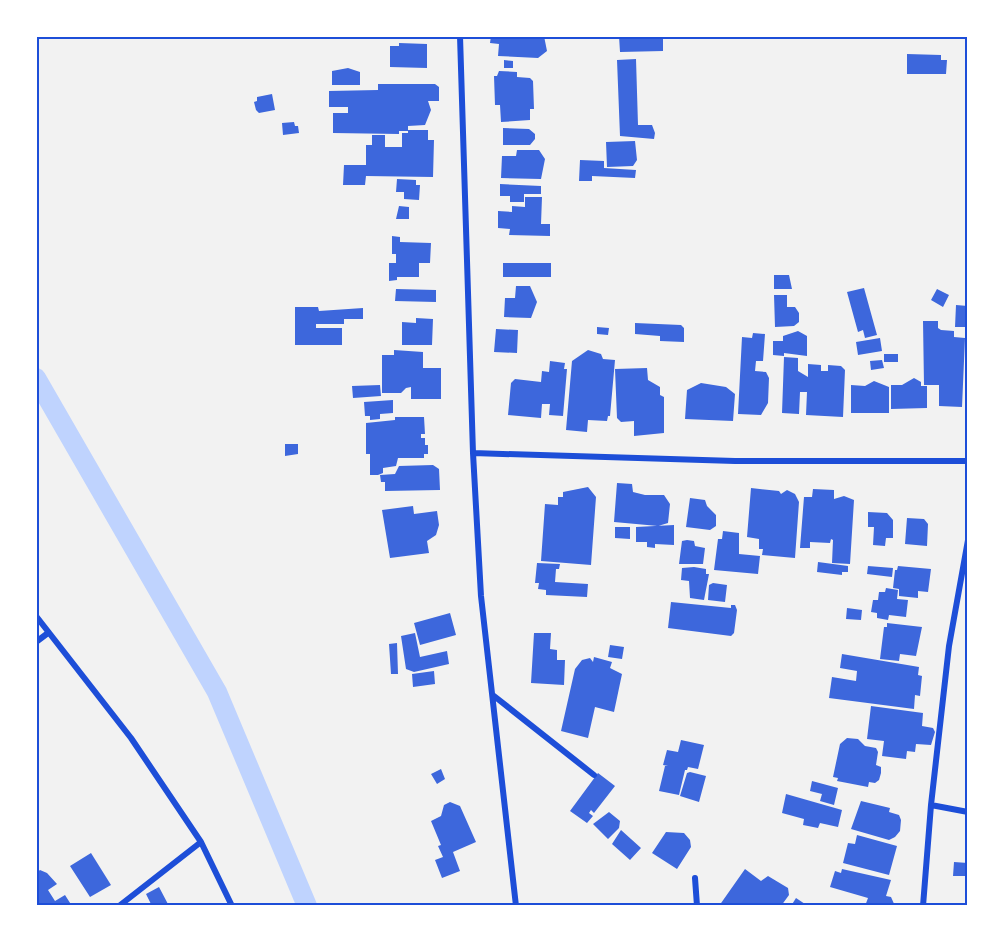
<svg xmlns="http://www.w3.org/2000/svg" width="1004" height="942" viewBox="0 0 1004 942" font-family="Ubuntu,sans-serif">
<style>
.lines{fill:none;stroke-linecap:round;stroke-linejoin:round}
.canal{stroke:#bfd3fe;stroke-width:20}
.building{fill:#3d67dc}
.minor{stroke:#1d4ed8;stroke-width:6}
.neatline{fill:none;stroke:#1d4ed8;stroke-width:2}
</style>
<rect width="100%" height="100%" fill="#f2f2f2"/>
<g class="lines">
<path class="canal" d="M 36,378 L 217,692 L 307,906"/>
</g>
<path class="building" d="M 491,36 L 544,36 L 547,51 L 538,58 L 498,56 L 499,44 L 490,43 Z
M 619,36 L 663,36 L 663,51 L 620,52 Z
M 399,43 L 427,44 L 427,68 L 390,67 L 390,46 L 399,46 Z
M 907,54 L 941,55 L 941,60 L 947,60 L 946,74 L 907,74 Z
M 636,59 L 638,125 L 652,125 L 655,133 L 654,139 L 620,136 L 617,60 Z
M 504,60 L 513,61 L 513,68 L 504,68 Z
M 348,68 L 360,72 L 360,85 L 332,85 L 332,71 Z
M 499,71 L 517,72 L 517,77 L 530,78 L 533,81 L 534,109 L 530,109 L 530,120 L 501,122 L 500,105 L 495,105 L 494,76 L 497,76 Z
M 378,84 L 435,84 L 439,87 L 439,101 L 428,101 L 431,110 L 425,125 L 408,126 L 408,131 L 399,131 L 399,134 L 333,133 L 333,113 L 348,113 L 348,107 L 329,107 L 329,91 L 378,90 Z
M 272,94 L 275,110 L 259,113 L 256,110 L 254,102 L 257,101 L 257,97 Z
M 294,122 L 295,126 L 298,126 L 299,133 L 283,135 L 282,123 Z
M 503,128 L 529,129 L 535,134 L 535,139 L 530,145 L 503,145 Z
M 408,130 L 428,130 L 428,140 L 434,140 L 433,177 L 366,176 L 365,185 L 343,185 L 344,165 L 366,165 L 366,145 L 372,145 L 372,135 L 385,135 L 385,147 L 402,147 L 402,133 L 408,133 Z
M 635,141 L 637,160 L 633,166 L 607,167 L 606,142 Z
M 517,150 L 539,150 L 545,159 L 541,179 L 501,178 L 502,156 L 516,156 Z
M 580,160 L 604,161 L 604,168 L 636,170 L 635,178 L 592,176 L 592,181 L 579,181 Z
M 397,179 L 416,180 L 416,185 L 420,185 L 419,200 L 404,199 L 404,192 L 396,192 Z
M 500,184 L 541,186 L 541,194 L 524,194 L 524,202 L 510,202 L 510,196 L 500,196 Z
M 525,197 L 542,197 L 541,224 L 550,224 L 550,236 L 509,235 L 510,229 L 498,228 L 498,211 L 512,212 L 512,206 L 525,207 Z
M 399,206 L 409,207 L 409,219 L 396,219 Z
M 392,236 L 400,237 L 400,242 L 431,243 L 430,263 L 419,263 L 419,277 L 397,277 L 397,280 L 389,281 L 389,263 L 396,263 L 396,254 L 392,254 Z
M 503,263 L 551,263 L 551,277 L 503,277 Z
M 774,275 L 789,275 L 792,289 L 774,289 Z
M 516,286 L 530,286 L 537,302 L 531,318 L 504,317 L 505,298 L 515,298 Z
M 864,288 L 877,335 L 865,338 L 863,330 L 858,332 L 847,292 Z
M 396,289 L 436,290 L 436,302 L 395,301 Z
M 937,289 L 949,295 L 943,307 L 931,300 Z
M 774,295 L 787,295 L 787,307 L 795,307 L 799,313 L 799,322 L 794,326 L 775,327 Z
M 956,305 L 968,306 L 968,327 L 955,327 Z
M 295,307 L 318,307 L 319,311 L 363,308 L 363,319 L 344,319 L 344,324 L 316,324 L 316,328 L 342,328 L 342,345 L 295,345 Z
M 416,318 L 433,319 L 432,345 L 402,345 L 402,322 L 416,323 Z
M 923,321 L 938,321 L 938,328 L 941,330 L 954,331 L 954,337 L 965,338 L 962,407 L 939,406 L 939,385 L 924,385 Z
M 635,323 L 681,325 L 684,328 L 684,342 L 660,341 L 660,336 L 635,334 Z
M 597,327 L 609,328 L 608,335 L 597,334 Z
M 496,329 L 518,330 L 517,353 L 494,352 Z
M 798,331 L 807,336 L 807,356 L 784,353 L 784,356 L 773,355 L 773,341 L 783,341 L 783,336 Z
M 753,333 L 765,334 L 763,361 L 756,361 L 755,371 L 766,372 L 769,378 L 768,403 L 761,415 L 738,414 L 742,337 L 752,338 Z
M 880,338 L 882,351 L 858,355 L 856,342 Z
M 394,350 L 423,352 L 423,368 L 441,368 L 441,399 L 411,399 L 411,387 L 406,388 L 401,393 L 382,393 L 382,355 L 394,355 Z
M 588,350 L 601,354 L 603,359 L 615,360 L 610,416 L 608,416 L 607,421 L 588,420 L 587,432 L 566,430 L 572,361 Z
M 884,354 L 898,354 L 898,362 L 884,362 Z
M 784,357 L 798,358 L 798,371 L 808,377 L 808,364 L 821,365 L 821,371 L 828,371 L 828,365 L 841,366 L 845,370 L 843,417 L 806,415 L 807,392 L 800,392 L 799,414 L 782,413 Z
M 882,360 L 884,368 L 871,370 L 870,361 Z
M 550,361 L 565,363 L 564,369 L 567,369 L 563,416 L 549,415 L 550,404 L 542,404 L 541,418 L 508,415 L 511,383 L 515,379 L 541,382 L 542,371 L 549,372 Z
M 647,368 L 648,380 L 660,387 L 660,395 L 664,397 L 664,433 L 634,436 L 634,421 L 621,422 L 617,418 L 615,369 Z
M 914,378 L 921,382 L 921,386 L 927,386 L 927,408 L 891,409 L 891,385 L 902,385 Z
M 874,381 L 889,387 L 889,413 L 851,413 L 851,385 L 865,386 Z
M 701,383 L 726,387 L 735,394 L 733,421 L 685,419 L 687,390 Z
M 380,385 L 381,396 L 353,398 L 352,386 Z
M 393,400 L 393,413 L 380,414 L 380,419 L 370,420 L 370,416 L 365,416 L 364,402 Z
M 395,417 L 424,417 L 425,434 L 421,434 L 421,438 L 425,438 L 425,445 L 428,445 L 428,454 L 424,454 L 424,458 L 398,458 L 396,466 L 383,468 L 383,473 L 378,475 L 370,475 L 370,454 L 366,454 L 366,423 L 395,420 Z
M 285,444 L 298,444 L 298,454 L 285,456 Z
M 433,465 L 439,469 L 440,490 L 385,491 L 385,482 L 381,482 L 380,475 L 395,474 L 399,466 Z
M 617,483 L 632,484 L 633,492 L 645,495 L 664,495 L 670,504 L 668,523 L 658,526 L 614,522 Z
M 588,487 L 596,497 L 591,565 L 541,561 L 545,504 L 558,505 L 558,497 L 563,497 L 563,492 Z
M 751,488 L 779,491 L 781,494 L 787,490 L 795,494 L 799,502 L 795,558 L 762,555 L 763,549 L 759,549 L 759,539 L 747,537 Z
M 813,489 L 834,490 L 834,499 L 844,496 L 854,500 L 850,564 L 832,563 L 833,540 L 831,539 L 830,543 L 810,542 L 810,548 L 800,548 L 804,497 L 812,497 Z
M 690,498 L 705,500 L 707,506 L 716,515 L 716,526 L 710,530 L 686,527 Z
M 413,506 L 414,514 L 437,511 L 439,525 L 436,535 L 427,541 L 429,553 L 390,558 L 382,510 Z
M 868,512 L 887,513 L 893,520 L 893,538 L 886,538 L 885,546 L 873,545 L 874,527 L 868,527 Z
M 907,518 L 924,519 L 928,524 L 927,546 L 905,544 Z
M 674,525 L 674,545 L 655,544 L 655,548 L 647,547 L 647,542 L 636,542 L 636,527 Z
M 615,527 L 630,527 L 630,539 L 615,538 Z
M 723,531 L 739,533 L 739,554 L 760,556 L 758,574 L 714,570 L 718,539 L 722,539 Z
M 687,540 L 694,541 L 695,546 L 705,548 L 703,564 L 679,564 L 682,541 Z
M 818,562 L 848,566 L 848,572 L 842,572 L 842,575 L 817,572 Z
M 537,563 L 560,564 L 559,569 L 556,569 L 555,582 L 588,584 L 587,597 L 546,595 L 546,590 L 538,589 L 539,583 L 535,583 Z
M 868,566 L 893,568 L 892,577 L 867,574 Z
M 898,566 L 931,569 L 928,592 L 918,591 L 918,598 L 899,596 L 899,589 L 893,588 L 895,570 L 897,570 Z
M 694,567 L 706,569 L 706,574 L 709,574 L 704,600 L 690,598 L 689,581 L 681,580 L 682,568 Z
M 713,583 L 727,585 L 725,602 L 708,600 L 709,585 Z
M 886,588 L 898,590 L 897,599 L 908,600 L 906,617 L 889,615 L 888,620 L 877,618 L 877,613 L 871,612 L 873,600 L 878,600 L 879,592 L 885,592 Z
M 671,602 L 731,608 L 731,605 L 735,605 L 737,610 L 734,633 L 731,636 L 668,628 Z
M 847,608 L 862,610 L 861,620 L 846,619 Z
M 450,613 L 456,635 L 420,645 L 414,623 Z
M 887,623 L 922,627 L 916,656 L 900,654 L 899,661 L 880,659 L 884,627 L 887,627 Z
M 415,633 L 420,657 L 447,651 L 449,664 L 414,672 L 406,669 L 401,636 Z
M 534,633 L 551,633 L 550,649 L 557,650 L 557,660 L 565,660 L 564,685 L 531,683 Z
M 397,643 L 398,674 L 391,674 L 389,644 Z
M 610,645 L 624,647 L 622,659 L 608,657 Z
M 842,654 L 919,667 L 918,675 L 922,676 L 920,696 L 915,695 L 914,709 L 829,698 L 832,677 L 856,681 L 857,671 L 840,668 Z
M 594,657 L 612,662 L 610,668 L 622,674 L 614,712 L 595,707 L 588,738 L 561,731 L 575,669 L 582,660 L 590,658 L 593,662 Z
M 434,671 L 435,684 L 413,687 L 412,674 Z
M 871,706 L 923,713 L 922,726 L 933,728 L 935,732 L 931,745 L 916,744 L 915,752 L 907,751 L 906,759 L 882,756 L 884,741 L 867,739 Z
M 847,738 L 858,739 L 865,746 L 876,748 L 878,752 L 876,765 L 881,767 L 881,773 L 879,780 L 875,783 L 869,782 L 868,787 L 837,781 L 838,778 L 833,777 L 840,744 Z
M 681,740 L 704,745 L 698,769 L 688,767 L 687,770 L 685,770 L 679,795 L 659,791 L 665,766 L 668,766 L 663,765 L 667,750 L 678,752 Z
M 441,769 L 445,779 L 437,784 L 431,774 Z
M 690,772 L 706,776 L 699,802 L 680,796 L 687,773 Z
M 598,773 L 615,786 L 594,813 L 591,810 L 589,813 L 593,816 L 587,823 L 570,811 Z
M 812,781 L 838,788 L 834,805 L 820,801 L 822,794 L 810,791 Z
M 786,794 L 842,810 L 838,827 L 820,823 L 818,828 L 803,825 L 804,819 L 782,813 Z
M 861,801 L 890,808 L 889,812 L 899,815 L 901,820 L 900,831 L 895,837 L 889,840 L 851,829 Z
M 450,802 L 460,806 L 476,842 L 453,852 L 460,871 L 442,878 L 435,860 L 443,857 L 438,846 L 441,845 L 431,821 L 441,816 L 444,805 Z
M 609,812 L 620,821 L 619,828 L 608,839 L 593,824 Z
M 621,830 L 641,848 L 630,860 L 612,844 Z
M 666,832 L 684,833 L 690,840 L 691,847 L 677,869 L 652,853 Z
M 857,835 L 897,846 L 889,875 L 843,863 L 848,843 L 855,844 Z
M 91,853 L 111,885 L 90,897 L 70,866 Z
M 954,862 L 968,863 L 968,876 L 953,876 Z
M 745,869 L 761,881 L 768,876 L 788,888 L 789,895 L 781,906 L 719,906 Z
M 842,869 L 891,880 L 886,896 L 891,897 L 895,906 L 865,906 L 868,898 L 830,887 L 835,871 L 841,873 Z
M 40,870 L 47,873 L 57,884 L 48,890 L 55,901 L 65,895 L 72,906 L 36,906 L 36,873 Z
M 159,887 L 169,906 L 152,906 L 146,894 Z
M 796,898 L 808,906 L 791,906 Z"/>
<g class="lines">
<path class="minor" d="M 460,36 L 473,453 L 481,596 L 516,906
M 473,453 L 735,461 L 968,461
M 36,616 L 131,738 L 201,842 L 232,906
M 36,642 L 48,633
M 494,696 L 594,775
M 931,805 L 968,812
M 695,878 L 697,906
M 119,906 L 201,842
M 923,906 L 931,805 L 949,646 L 968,540"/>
</g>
<rect width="1004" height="942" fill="none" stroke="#ffffff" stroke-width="75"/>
<rect x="38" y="38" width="928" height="866" class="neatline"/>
</svg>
